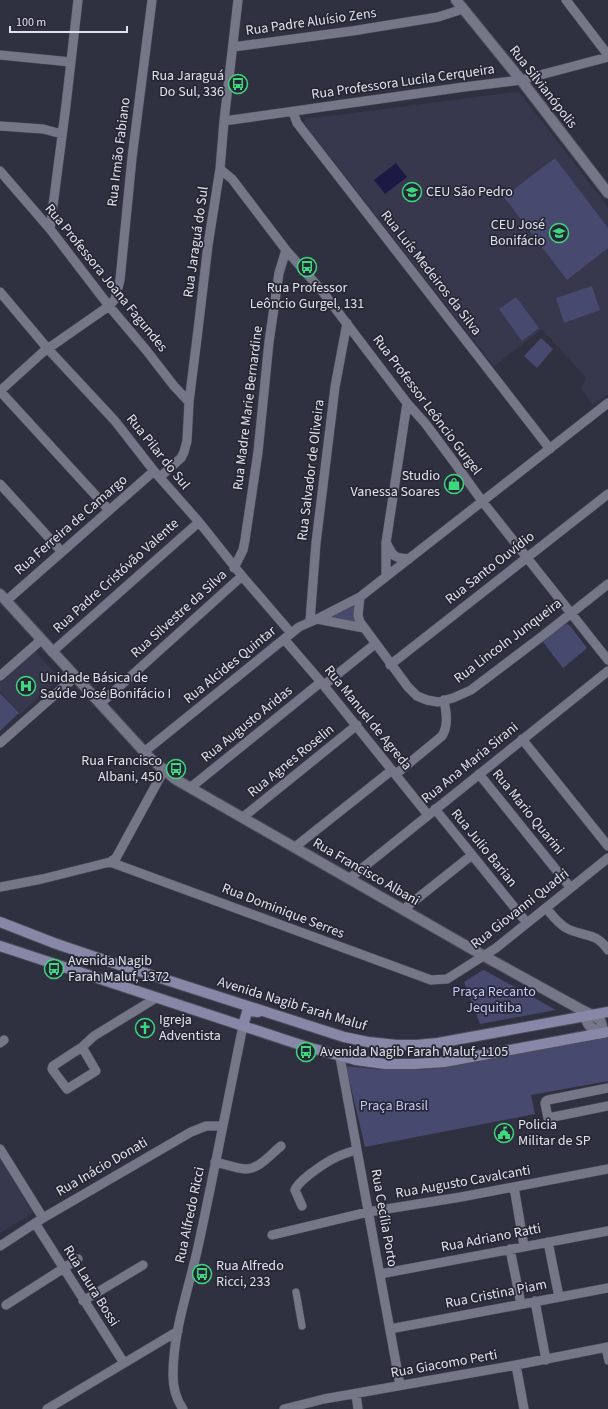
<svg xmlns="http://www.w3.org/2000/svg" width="608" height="1409" viewBox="0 0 608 1409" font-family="'Source Sans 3',sans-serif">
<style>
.built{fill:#37384d}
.green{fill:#48496f}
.water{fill:#1d1945}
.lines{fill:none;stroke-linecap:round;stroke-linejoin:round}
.pedestrian-casing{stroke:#4c4d59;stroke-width:8}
.minor-casing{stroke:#4c4d59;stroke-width:10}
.tertiary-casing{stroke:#4c4d59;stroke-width:12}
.secondary-casing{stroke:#4c4d59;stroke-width:12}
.pedestrian{stroke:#757687;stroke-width:7}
.minor{stroke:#757687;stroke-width:9}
.tertiary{stroke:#757687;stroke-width:10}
.secondary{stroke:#8788a8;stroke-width:10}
.labels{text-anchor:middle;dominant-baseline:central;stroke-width:3.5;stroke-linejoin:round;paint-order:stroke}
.street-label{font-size:14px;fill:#e1e1eb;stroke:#262735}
.poi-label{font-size:14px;fill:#e1e1eb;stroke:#262735;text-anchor:start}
.park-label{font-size:14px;fill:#c4c6f6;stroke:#262735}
</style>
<rect width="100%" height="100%" fill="#303140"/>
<path class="built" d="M 516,92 L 519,92 L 608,207 L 608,394 L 593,405 L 581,389 L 586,378 L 542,329 L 494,366 L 303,122 L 306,119 Z
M 34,650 L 60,678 L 20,714 L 0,691 L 0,681 Z
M 0,1155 L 34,1212 L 0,1233 Z"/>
<path class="green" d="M 555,158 L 608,228 L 608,248 L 567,280 L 504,197 Z
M 592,286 L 600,310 L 564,323 L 556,298 Z
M 516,297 L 539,328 L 522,341 L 499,309 Z
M 541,338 L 553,349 L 537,368 L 524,356 Z
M 357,599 L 360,627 L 328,618 Z
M 567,624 L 570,626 L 587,648 L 563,668 L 543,642 L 564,625 Z
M 0,693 L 19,713 L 0,731 Z
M 483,970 L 484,970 L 556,1010 L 480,1024 L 464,982 Z
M 608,1036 L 608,1081 L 531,1095 L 535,1114 L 365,1147 L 346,1066 L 383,1070 L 420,1070 L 449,1067 Z"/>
<path class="water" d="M 396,163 L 407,177 L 385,194 L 374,180 Z"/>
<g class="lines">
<g class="pedestrian-casing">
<path id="pedestrian" d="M 296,1292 L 302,1326
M 605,1348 L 608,1361"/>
</g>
<g class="minor-casing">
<path id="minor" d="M 566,0 L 608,55
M 233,47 L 352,31 L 438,17 L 463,9
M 0,55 L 71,62
M 293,112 L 297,123 L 550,449
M 224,121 L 464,87 L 521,80 L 608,57
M 0,126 L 43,129 L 62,134
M 220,169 L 232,179 L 286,250 L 322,291 L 407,403 L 425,423 L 454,462 L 482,501 L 608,660
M 0,171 L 50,229 L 109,306 L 146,350 L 174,386 L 189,402
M 50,229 L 66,105 L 78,0
M 0,292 L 48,349 L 115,421 L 154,471 L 199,522 L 242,576 L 291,633
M 0,391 L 43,352 L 109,306 L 115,299 L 120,280 L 132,158 L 152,0
M 0,391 L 109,510
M 160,477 L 181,458 L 184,452 L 187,441 L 189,402 L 198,330 L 208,245 L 220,169 L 224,121 L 238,0
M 0,484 L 62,552
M 387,544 C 393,557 395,558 409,559
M 234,568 L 243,550 L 245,540 L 258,452 L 269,342 L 279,273 L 286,250
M 386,576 L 386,543 L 407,403
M 360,597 L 358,615 L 360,622 L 408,687 L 417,696 L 427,700 L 438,702 L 453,698 L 471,690 L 545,634 L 608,584
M 6,601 L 154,471
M 317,619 L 360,597 L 608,403
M 310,621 L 316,543 L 335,387 L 347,323
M 284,639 L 321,682 L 428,815
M 52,652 L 199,522
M 390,665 L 608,494
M 0,676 L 41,640
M 324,685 L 375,644
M 100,704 L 242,576
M 522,739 L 608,846
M 0,743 L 75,677
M 144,752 L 299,627 L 317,619 L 364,628
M 396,774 L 442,736 C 449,725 446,712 444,700
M 479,774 L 570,887
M 190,788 L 321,682
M 435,809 L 527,923
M 242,818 L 357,725
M 295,847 L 392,770
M 110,862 L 431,980 L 447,979 L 496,948 L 608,858
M 350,878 L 608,671
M 0,887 L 42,879 L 110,862 L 116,858 L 164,770
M 546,908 C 552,915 559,925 568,929 C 585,937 596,932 608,950
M 404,909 L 472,855
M 0,1043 L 4,1040
M 82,1047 L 96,1071 L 67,1089 L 52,1069 L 53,1066 L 82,1047 L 94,1036 L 156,998
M 340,1057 L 400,1385
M 608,1088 L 548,1100 L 546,1101 L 545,1103 L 548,1118 L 608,1106
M 0,1149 L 43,1218
M 215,1162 C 225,1164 237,1169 247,1169 C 260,1168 271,1154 281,1146
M 514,1187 L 524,1246
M 302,1206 L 295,1190 C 298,1183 304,1179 310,1174 C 326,1162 337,1155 357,1150
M 35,1223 L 124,1363
M 272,1235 L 368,1212 L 461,1197 L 608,1169
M 548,1242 L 559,1297
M 0,1246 L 43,1218 L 191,1132 L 206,1126 L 223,1126
M 510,1249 L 521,1304
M 380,1274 L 608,1231
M 83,1301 L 143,1265
M 535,1301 L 546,1360
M 6,1305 L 78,1259
M 390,1329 L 608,1288
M 516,1365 L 524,1409
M 356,1394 L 358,1409
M 47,1409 L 178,1331
M 183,1409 C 176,1399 173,1387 173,1375 C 173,1331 189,1288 198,1247 C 214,1173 228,1099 243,1026
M 284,1409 L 324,1399 L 516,1365 L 608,1347"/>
</g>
<g class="tertiary-casing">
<path id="tertiary" d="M 456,0 L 521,80 L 608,193
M 0,594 L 150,758 L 175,779 L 484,956 L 580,1009 L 596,1017 L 600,1020 L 602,1026 L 603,1033
M 580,1009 L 589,1025 L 598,1034"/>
</g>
<g class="secondary-casing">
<path id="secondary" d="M 0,922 L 54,943 L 92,956 L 344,1037 L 368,1042 L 397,1045 L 417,1045 L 438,1043 L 608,1012
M 0,946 L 307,1047 L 356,1060 L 385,1064 L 414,1064 L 444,1062 L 608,1032
M 243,1026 L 247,1012 L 250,1011 L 258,1012"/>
</g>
<use href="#pedestrian" class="pedestrian"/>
<use href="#minor" class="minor"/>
<use href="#tertiary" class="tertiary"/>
<use href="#secondary" class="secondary"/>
</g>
<defs>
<g id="bus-ring" transform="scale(1)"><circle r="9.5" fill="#262735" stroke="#3fd77d" stroke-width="1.5"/><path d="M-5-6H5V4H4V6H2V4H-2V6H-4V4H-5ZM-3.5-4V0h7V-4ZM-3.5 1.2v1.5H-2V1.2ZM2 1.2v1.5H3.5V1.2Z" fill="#3fd77d"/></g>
<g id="school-ring" transform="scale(1)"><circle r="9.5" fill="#262735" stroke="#3fd77d" stroke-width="1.5"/><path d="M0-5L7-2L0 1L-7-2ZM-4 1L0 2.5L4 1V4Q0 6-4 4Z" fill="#3fd77d"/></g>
<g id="shop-ring" transform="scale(1)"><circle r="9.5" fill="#262735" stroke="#3fd77d" stroke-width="1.5"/><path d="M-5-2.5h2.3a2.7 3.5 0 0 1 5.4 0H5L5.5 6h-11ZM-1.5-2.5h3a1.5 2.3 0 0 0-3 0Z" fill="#3fd77d"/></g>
<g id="hospital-ring" transform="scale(1)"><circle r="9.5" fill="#262735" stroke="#3fd77d" stroke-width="1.5"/><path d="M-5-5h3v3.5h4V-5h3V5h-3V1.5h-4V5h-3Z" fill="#3fd77d"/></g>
<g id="church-ring" transform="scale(1)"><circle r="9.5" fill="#262735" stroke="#3fd77d" stroke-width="1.5"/><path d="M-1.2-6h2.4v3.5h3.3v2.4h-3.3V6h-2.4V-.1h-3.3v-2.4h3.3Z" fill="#3fd77d"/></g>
<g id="civic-ring" transform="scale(1)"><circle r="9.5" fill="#262735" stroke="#3fd77d" stroke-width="1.5"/><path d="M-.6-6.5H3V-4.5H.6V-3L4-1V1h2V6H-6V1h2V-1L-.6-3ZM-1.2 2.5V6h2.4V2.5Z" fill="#3fd77d"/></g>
</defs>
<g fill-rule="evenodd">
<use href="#bus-ring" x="238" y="84"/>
<use href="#school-ring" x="412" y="192"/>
<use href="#school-ring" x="559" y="233"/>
<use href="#bus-ring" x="307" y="267"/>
<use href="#shop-ring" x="454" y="484"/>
<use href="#hospital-ring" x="26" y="686"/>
<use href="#bus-ring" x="176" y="769"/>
<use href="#bus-ring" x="54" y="969"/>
<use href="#church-ring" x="145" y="1028"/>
<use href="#bus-ring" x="306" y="1052"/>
<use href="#civic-ring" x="504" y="1133"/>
<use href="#bus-ring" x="202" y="1274"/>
</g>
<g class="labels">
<g class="street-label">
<text transform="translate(311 22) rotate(-8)">Rua Padre Aluísio Zens</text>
<text transform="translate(403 82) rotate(-8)">Rua Professora Lucila Cerqueira</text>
<text transform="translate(543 87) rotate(52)">Rua Silvianópolis</text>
<text transform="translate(119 152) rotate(-83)">Rua Irmão Fabiano</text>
<text transform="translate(196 242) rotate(-82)">Rua Jaraguá do Sul</text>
<text transform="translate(431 273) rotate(52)">Rua Luís Medeiros da Silva</text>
<text transform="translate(106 278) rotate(51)">Rua Professora Joana Fagundes</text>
<text transform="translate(427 405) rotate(53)">Rua Professor Leôncio Gurgel</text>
<text transform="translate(248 408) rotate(-83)">Rua Madre Marie Bernardine</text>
<text transform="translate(158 452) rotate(51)">Rua Pilar do Sul</text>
<text transform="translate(311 470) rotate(-83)">Rua Salvador de Oliveira</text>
<text transform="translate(71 525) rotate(-41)">Rua Ferreira de Camargo</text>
<text transform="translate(490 568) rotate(-38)">Rua Santo Ouvídio</text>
<text transform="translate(116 576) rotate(-42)">Rua Padre Cristóvão Valente</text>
<text transform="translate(179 614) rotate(-42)">Rua Silvestre da Silva</text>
<text transform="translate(508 641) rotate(-37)">Rua Lincoln Junqueira</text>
<text transform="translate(230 665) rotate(-39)">Rua Alcides Quintar</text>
<text transform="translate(368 718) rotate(51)">Rua Manuel de Agreda</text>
<text transform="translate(247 724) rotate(-39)">Rua Augusto Aridas</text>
<text transform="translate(291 761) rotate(-39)">Rua Agnes Roselin</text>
<text transform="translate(470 763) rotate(-39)">Rua Ana Maria Sirani</text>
<text transform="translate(528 812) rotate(51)">Rua Mario Quarini</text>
<text transform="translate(484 848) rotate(51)">Rua Julio Barian</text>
<text transform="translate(366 872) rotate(30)">Rua Francisco Albani</text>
<text transform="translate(520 909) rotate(-38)">Rua Giovanni Quadri</text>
<text transform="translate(283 911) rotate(21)">Rua Dominique Serres</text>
<text transform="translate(292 1004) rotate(17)">Avenida Nagib Farah Maluf</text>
<text transform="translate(102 1167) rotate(-30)">Rua Inácio Donati</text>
<text transform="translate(463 1182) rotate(-10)">Rua Augusto Cavalcanti</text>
<text transform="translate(190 1215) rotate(-78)">Rua Alfredo Ricci</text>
<text transform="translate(384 1218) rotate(80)">Rua Cecília Porto</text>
<text transform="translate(491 1238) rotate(-11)">Rua Adriano Ratti</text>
<text transform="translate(91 1286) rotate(58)">Rua Laura Bossi</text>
<text transform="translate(496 1294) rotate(-11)">Rua Cristina Piam</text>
<text transform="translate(444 1364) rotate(-10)">Rua Giacomo Perti</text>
</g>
<g class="poi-label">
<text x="224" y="76" text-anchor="end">Rua Jaraguá<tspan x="224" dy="16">Do Sul, 336</tspan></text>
<text x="426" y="192">CEU São Pedro</text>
<text x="545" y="225" text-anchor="end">CEU José<tspan x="545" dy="16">Bonifácio</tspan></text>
<text x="307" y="288" text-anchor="middle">Rua Professor<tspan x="307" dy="16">Leôncio Gurgel, 131</tspan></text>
<text x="440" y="476" text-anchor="end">Studio<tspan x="440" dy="16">Vanessa Soares</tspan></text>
<text x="40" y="678">Unidade Básica de<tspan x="40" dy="16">Saúde José Bonifácio I</tspan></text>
<text x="162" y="761" text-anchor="end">Rua Francisco<tspan x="162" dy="16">Albani, 450</tspan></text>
<text x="68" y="961">Avenida Nagib<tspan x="68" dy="16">Farah Maluf, 1372</tspan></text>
<text x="159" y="1020">Igreja<tspan x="159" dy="16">Adventista</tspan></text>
<text x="320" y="1052">Avenida Nagib Farah Maluf, 1105</text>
<text x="518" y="1125">Policia<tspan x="518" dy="16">Militar de SP</tspan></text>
<text x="216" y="1266">Rua Alfredo<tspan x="216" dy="16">Ricci, 233</tspan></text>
</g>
<g class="park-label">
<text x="494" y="992">Praça Recanto<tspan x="494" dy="16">Jequitiba</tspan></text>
<text x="394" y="1106">Praça Brasil</text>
</g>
</g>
<path d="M10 26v6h117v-6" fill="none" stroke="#e1e1eb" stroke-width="2"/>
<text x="16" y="26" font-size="12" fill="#e1e1eb" stroke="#262735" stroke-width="3" paint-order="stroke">100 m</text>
</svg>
